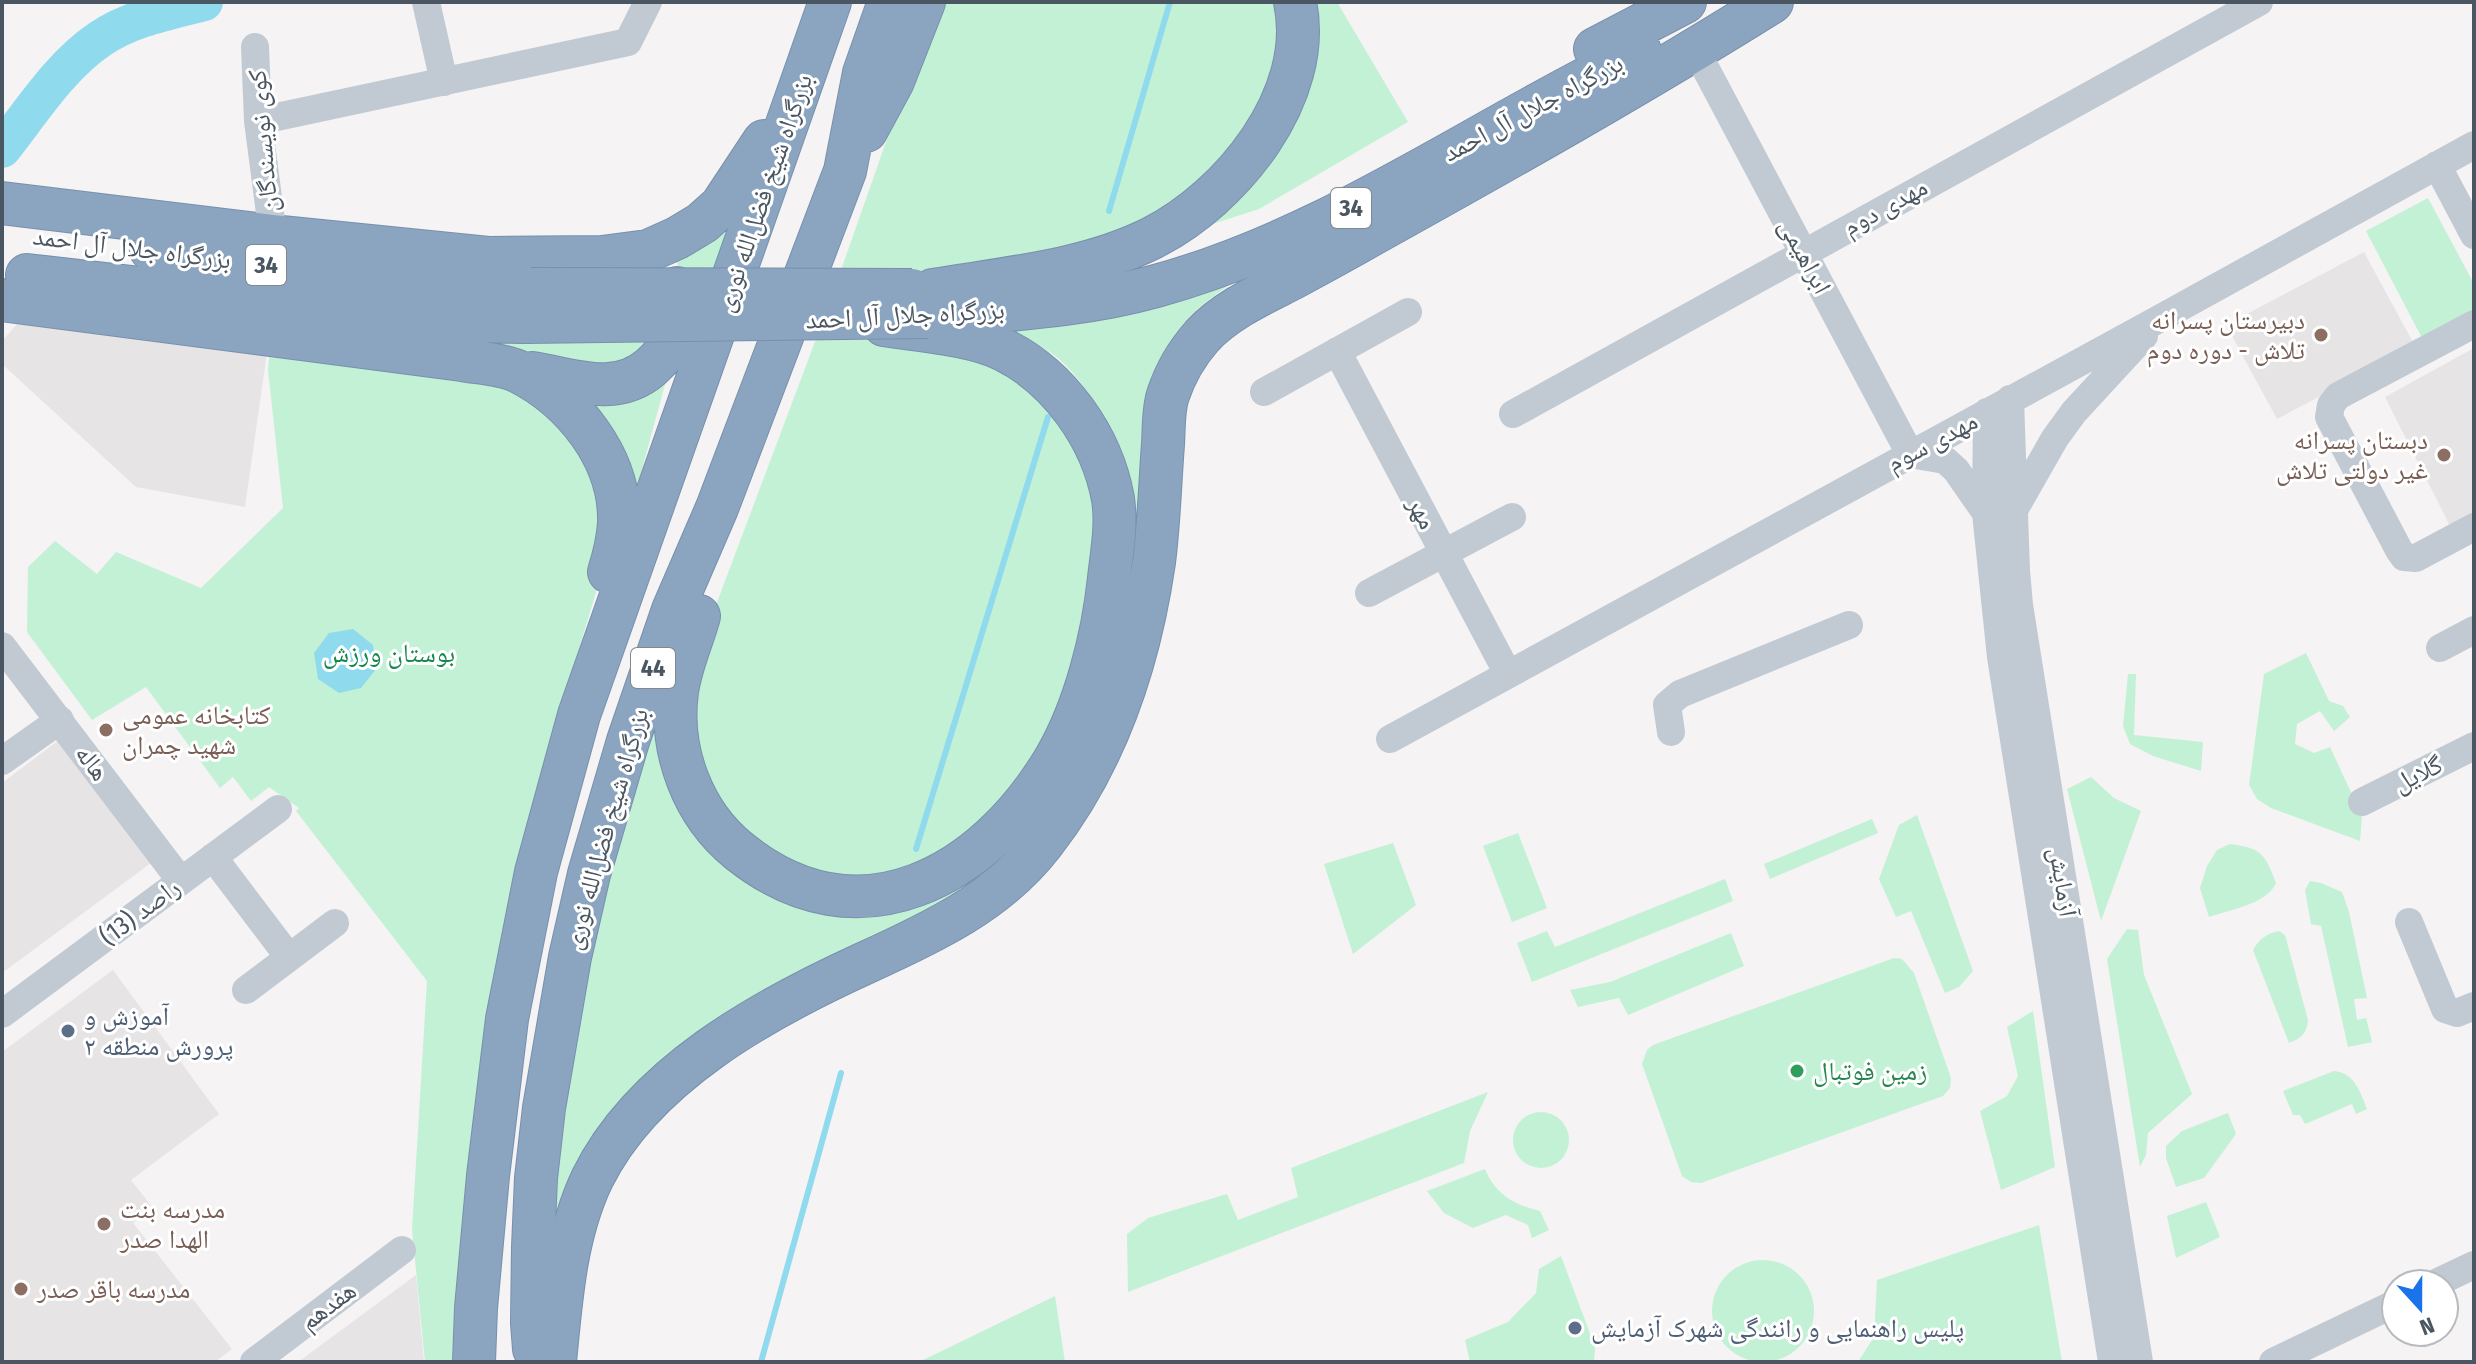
<svg xmlns="http://www.w3.org/2000/svg" width="2476" height="1364" viewBox="0 0 2476 1364" font-family="'Fira Sans Condensed','Noto Naskh Arabic',sans-serif">
<style>
.education{fill:#e6e4e5}
.green{fill:#c3f1d5}
.water{fill:#90daee}
.lines{fill:none;stroke-linecap:round;stroke-linejoin:round}
.stream{stroke:#90daee;stroke-width:6}
.river{stroke:#90daee;stroke-width:38}
.highway-casing{stroke:#7690ad;stroke-width:44}
.minor{stroke:#c1cad2;stroke-width:28}
.highway{stroke:#8ba5c1;stroke-width:42}
.highway-bridge-casing{stroke:#7690ad;stroke-width:44;stroke-linecap:butt}
.highway-bridge{stroke:#8ba5c1;stroke-width:42}
.education-dot{fill:#8d6e63;stroke:#fff;stroke-width:3}
.service-dot{fill:#5c6f8a;stroke:#fff;stroke-width:3}
.leisure-dot{fill:#2e9e5b;stroke:#fff;stroke-width:3}
.labels{text-anchor:middle;dominant-baseline:central;stroke-width:6;stroke-linejoin:round;paint-order:stroke}
.shield{fill:#fff;stroke:#808990;stroke-width:2}
.shield-label{font-size:24px;font-weight:bold;fill:#4a5661}
.street-label{font-size:26px;fill:#4a5661;stroke:#fff}
.education-label{font-size:26px;fill:#785e54;stroke:#fff;text-anchor:start}
.park-label{font-size:26px;fill:#17864f;stroke:#fff}
.service-label{font-size:26px;fill:#4e5e75;stroke:#fff;text-anchor:start}
.leisure-label{font-size:26px;fill:#27864d;stroke:#fff;text-anchor:start}
</style>
<rect width="100%" height="100%" fill="#f5f3f3"/>
<path class="education" d="M 2364,252 L 2415,346 L 2277,419 L 2226,325 Z
M 18,323 L 267,352 L 245,507 L 136,487 L 2,364 L 2,341 Z
M 2474,348 L 2474,513 L 2450,526 L 2385,397 Z
M 59,740 L 151,863 L 2,973 L 2,783 Z
M 113,970 L 219,1114 L 131,1180 L 152,1207 L 133,1223 L 232,1349 L 215,1362 L 2,1362 L 2,1052 Z
M 416,1275 L 424,1362 L 298,1362 Z"/>
<path class="green" d="M 935,2 L 1286,2 L 1288,42 L 1241,154 L 1131,237 L 975,273 L 840,273 Z
M 1311,2 L 1337,2 L 1408,122 L 1259,209 L 1191,231 Z
M 743,195 L 715,271 L 680,270 L 673,253 Z
M 2428,198 L 2474,284 L 2474,313 L 2423,340 L 2366,231 Z
M 2,283 L 668,339 L 640,369 Z
M 1232,283 C 1214,296 1195,309 1181,326 C 1131,387 1144,466 1140,539 C 1139,568 1133,596 1127,625 C 1120,662 1112,700 1097,734 C 1070,797 1026,856 971,896 C 929,927 880,945 834,968 C 741,1015 633,1075 585,1173 C 562,1219 557,1272 548,1322 C 549,1265 549,1208 554,1152 C 574,966 625,784 690,609 C 682,638 669,674 665,703 C 658,756 691,827 732,859 C 850,950 975,900 1051,784 C 1069,757 1082,727 1094,697 C 1114,645 1132,589 1133,533 C 1134,474 1103,398 1059,359 C 1044,346 1022,339 1005,331 L 1129,309 Z
M 816,339 L 922,341 L 990,357 L 1061,411 L 1104,507 L 1073,688 L 1010,803 L 911,876 L 805,876 L 734,830 L 694,766 L 698,653 Z
M 270,347 L 509,379 L 595,455 L 606,559 L 532,805 L 513,880 L 495,975 L 464,1362 L 425,1362 L 412,1229 L 427,981 L 296,811 L 299,808 L 269,787 L 251,801 L 233,777 L 220,788 L 146,687 L 92,720 L 27,632 L 28,567 L 55,541 L 97,574 L 116,552 L 201,588 L 283,508 L 268,370 Z
M 670,366 L 623,539 L 570,388 Z
M 2306,653 L 2329,701 L 2343,706 L 2350,717 L 2334,731 L 2320,711 L 2297,724 L 2295,744 L 2314,753 L 2330,747 L 2362,816 L 2360,841 L 2271,808 L 2257,799 L 2249,785 L 2264,674 Z
M 2128,674 L 2136,674 L 2134,735 L 2203,742 L 2201,771 L 2153,756 L 2130,744 L 2123,726 Z
M 2091,777 L 2114,798 L 2141,811 L 2101,921 L 2067,789 Z
M 1917,815 L 1973,971 L 1959,987 L 1945,993 L 1911,911 L 1896,917 L 1879,879 L 1899,825 Z
M 1872,819 L 1878,833 L 1770,879 L 1764,864 Z
M 1518,833 L 1547,908 L 1512,922 L 1483,846 Z
M 1393,843 L 1416,905 L 1353,954 L 1324,864 Z
M 2230,844 C 2262,848 2265,854 2276,883 C 2267,904 2229,910 2209,917 L 2200,888 L 2207,866 L 2217,850 Z
M 1725,879 L 1733,901 L 1532,982 L 1517,943 L 1547,931 L 1555,947 Z
M 2310,881 L 2321,883 L 2342,892 L 2349,912 L 2367,998 L 2354,999 L 2357,1020 L 2366,1018 L 2372,1042 L 2348,1047 L 2321,926 L 2311,924 L 2305,890 Z
M 2127,929 L 2138,930 L 2144,975 L 2192,1094 L 2148,1133 L 2146,1155 L 2140,1167 L 2107,959 Z
M 2279,931 L 2285,935 L 2308,1020 C 2307,1033 2302,1038 2289,1043 L 2253,950 C 2260,938 2266,934 2279,931 Z
M 1731,933 L 1744,966 L 1628,1015 L 1619,998 L 1578,1007 L 1570,990 L 1610,982 Z
M 1894,958 L 1902,959 L 1914,973 L 1951,1078 L 1950,1088 L 1943,1096 L 1701,1183 L 1691,1182 L 1682,1176 L 1642,1064 L 1647,1050 L 1653,1045 Z
M 2033,1011 L 2055,1167 L 2001,1190 L 1980,1111 L 2007,1096 L 2018,1076 L 2007,1027 Z
M 2334,1071 C 2355,1073 2360,1092 2367,1109 L 2356,1114 L 2352,1104 L 2305,1124 L 2300,1115 L 2293,1115 L 2283,1091 Z
M 1488,1092 L 1470,1131 L 1464,1163 L 1128,1292 L 1127,1234 L 1148,1218 L 1227,1194 L 1238,1220 L 1298,1197 L 1291,1168 Z
M1513 1140a28 28 0 1 1 56 0a28 28 0 1 1-56 0Z
M 2228,1113 L 2236,1134 L 2204,1178 L 2176,1187 L 2166,1158 L 2166,1146 L 2182,1131 Z
M 1485,1169 C 1495,1194 1514,1205 1540,1211 L 1549,1230 L 1532,1238 L 1528,1225 L 1506,1215 L 1473,1228 L 1444,1213 L 1427,1191 Z
M 2206,1202 L 2220,1237 L 2176,1258 L 2167,1216 Z
M 2039,1225 L 2062,1362 L 1858,1362 L 1874,1337 L 1877,1280 Z
M 1561,1256 L 1595,1347 L 1594,1362 L 1470,1362 L 1465,1340 L 1508,1322 L 1536,1293 L 1539,1269 Z
M1712 1311a51 51 0 1 1 102 0a51 51 0 1 1-102 0Z
M 1055,1296 L 1065,1362 L 919,1362 Z"/>
<path class="water" d="M 353,629 L 373,645 L 377,668 L 361,688 L 339,693 L 318,679 L 314,653 L 329,633 Z"/>
<g class="lines">
<path class="stream" d="M 1109,211 L 1170,2
M 916,849 L 1048,417
M 761,1362 L 841,1073"/>
<path class="river" d="M 2,149 C 32,111 60,66 100,39 C 131,18 169,11 204,2"/>
<g class="highway-casing">
<path id="highway" d="M 1595,49 L 1685,2
M 866,131 L 893,81 L 924,2
M 2,203 L 273,236 L 488,258 L 602,257 L 648,251 L 677,238 L 702,223 L 721,206 L 764,141
M 151,250 C 277,267 403,283 531,289
M 27,275 L 340,311 L 430,320 L 525,322
M 933,290 C 1006,278 1086,271 1152,238 C 1231,198 1315,96 1295,2
M 2,300 L 462,360 C 479,363 501,364 517,371 C 573,399 621,458 619,523 C 618,540 614,556 609,572
M 928,317 C 1004,310 1081,307 1156,286 C 1331,238 1478,129 1640,51
M 532,373 C 572,379 616,398 651,367 C 661,358 669,349 674,337 C 680,321 684,305 677,288
M 699,616 C 692,641 680,667 677,692 C 669,751 693,814 739,851 C 860,948 985,876 1055,759 C 1085,708 1103,636 1109,578 C 1112,552 1117,525 1113,499 C 1102,438 1060,378 1004,350 C 971,334 921,331 884,325
M 534,1349 L 532,1323 L 533,1247 L 536,1178 L 544,1108 L 570,957 L 589,874 L 628,741 L 673,610 L 717,508 L 845,171 L 864,73 L 889,2
M 474,1362 L 476,1308 L 488,1176 L 507,1019 L 536,872 L 579,715 L 830,2
M 555,1362 C 561,1301 565,1236 592,1179 C 643,1075 764,1009 865,963 C 931,933 998,902 1043,843 C 1106,762 1139,664 1154,562 C 1159,524 1160,483 1163,444 C 1164,429 1163,410 1168,395 C 1175,374 1187,353 1202,336 C 1226,310 1262,294 1293,278 C 1319,264 1345,250 1371,235 C 1506,160 1641,84 1772,2"/>
</g>
<path class="minor" d="M 426,2 L 444,82
M 255,47 L 258,121 L 273,236
M 1700,58 L 1910,454 L 1945,460 L 1956,470 L 1986,513
M 258,121 L 628,42 L 648,2
M 2437,165 L 2474,235
M 2474,324 L 2338,396 L 2331,405 L 2329,417 L 2399,550 L 2404,557 L 2416,558 L 2474,527
M 1337,351 L 1508,674
M 1264,392 L 1408,312
M 2010,399 L 2016,571 L 2019,605 L 2139,1362
M 1987,412 L 1986,513 L 2001,657 L 2112,1362
M 1513,414 L 2259,2
M 2014,510 L 2055,438 L 2074,412 L 2144,336
M 1369,593 L 1512,517
M 2,646 L 181,881
M 2440,648 L 2474,630
M 1671,732 L 1667,705 L 1680,694 L 1849,625
M 1390,739 L 2159,319 L 2474,145
M 2,761 L 60,720
M 2362,802 L 2474,746
M 213,857 L 288,956
M 2409,922 L 2445,1009 L 2457,1013 L 2474,1006
M 246,990 L 335,923
M 2,1014 L 278,809
M 2434,1284 L 2474,1265
M 254,1362 L 402,1250
M 2273,1362 L 2396,1303"/>
<use href="#highway" class="highway"/>
<g class="highway-bridge-casing">
<path id="highway-bridge" d="M 531,289 L 912,290
M 525,322 L 928,317"/>
</g>
<use href="#highway-bridge" class="highway-bridge"/>
</g>
<g class="education-dot">
<circle cx="2321" cy="335" r="8"/>
<circle cx="2444" cy="455" r="8"/>
<circle cx="106" cy="730" r="8"/>
<circle cx="104" cy="1224" r="8"/>
<circle cx="21" cy="1289" r="8"/>
</g>
<g class="service-dot">
<circle cx="68" cy="1031" r="8"/>
<circle cx="1575" cy="1328" r="8"/>
</g>
<circle class="leisure-dot" cx="1797" cy="1071" r="8"/>
<g class="labels">
<g class="shield">
<rect x="1331" y="188" width="40" height="40" rx="6"/>
<rect x="246" y="245" width="40" height="40" rx="6"/>
<rect x="631" y="648" width="44" height="40" rx="6"/>
</g>
<g class="shield-label">
<text x="1351" y="208">34</text>
<text x="266" y="265">34</text>
<text x="653" y="668">44</text>
</g>
<g class="street-label">
<text transform="translate(1533 108) rotate(-28)">بزرگراه جلال آل احمد</text>
<text transform="translate(263 141) rotate(-95)">کوی نویسندگان</text>
<text transform="translate(764 193) rotate(-71)">بزرگراه شیخ فضل‌الله نوری</text>
<text transform="translate(1885 207) rotate(-29)">مهدی دوم</text>
<text transform="translate(132 248) rotate(7)">بزرگراه جلال آل احمد</text>
<text transform="translate(1805 256) rotate(62)">ابراهیمی</text>
<text transform="translate(905 315) rotate(-3)">بزرگراه جلال آل احمد</text>
<text transform="translate(1932 442) rotate(-28)">مهدی سوم</text>
<text transform="translate(1422 513) rotate(62)">مهر</text>
<text transform="translate(92 763) rotate(53)">هاله</text>
<text transform="translate(2418 774) rotate(-26)">گلایل</text>
<text transform="translate(606 829) rotate(-74)">بزرگراه شیخ فضل‌الله نوری</text>
<text transform="translate(2063 882) rotate(81)">آزمایش</text>
<text transform="translate(140 912) rotate(-37)">راصد (13)</text>
<text transform="translate(328 1306) rotate(-37)">هفدهم</text>
</g>
<g class="education-label">
<text x="2305" y="320" text-anchor="end">دبیرستان پسرانه<tspan x="2305" dy="30">تلاش - دوره دوم</tspan></text>
<text x="2428" y="440" text-anchor="end">دبستان پسرانه<tspan x="2428" dy="30">غیر دولتی تلاش</tspan></text>
<text x="122" y="715">کتابخانه عمومی<tspan x="122" dy="30">شهید چمران</tspan></text>
<text x="120" y="1209">مدرسه بنت<tspan x="120" dy="30">الهدا صدر</tspan></text>
<text x="37" y="1289">مدرسه باقر صدر</text>
</g>
<g class="park-label">
<text x="389" y="653">بوستان ورزش</text>
</g>
<g class="service-label">
<text x="84" y="1016">آموزش و<tspan x="84" dy="30">پرورش منطقه ۲</tspan></text>
<text x="1591" y="1328">پلیس راهنمایی و رانندگی شهرک آزمایش</text>
</g>
<g class="leisure-label">
<text x="1813" y="1071">زمین فوتبال</text>
</g>
</g>
<rect width="2476" height="1364" fill="none" stroke="#4a5661" stroke-width="8"/>
<g transform="translate(2420 1308) rotate(159)"><circle r="38" fill="#ffffff" stroke="#b7bbc0" stroke-width="2"/>
<path d="M0-6L14 30L0 20L-14 30Z" fill="#1a73e8"/>
<text y="-12" font-size="22" font-weight="bold" text-anchor="middle" fill="#4a5661">N</text>
</g>
</svg>
